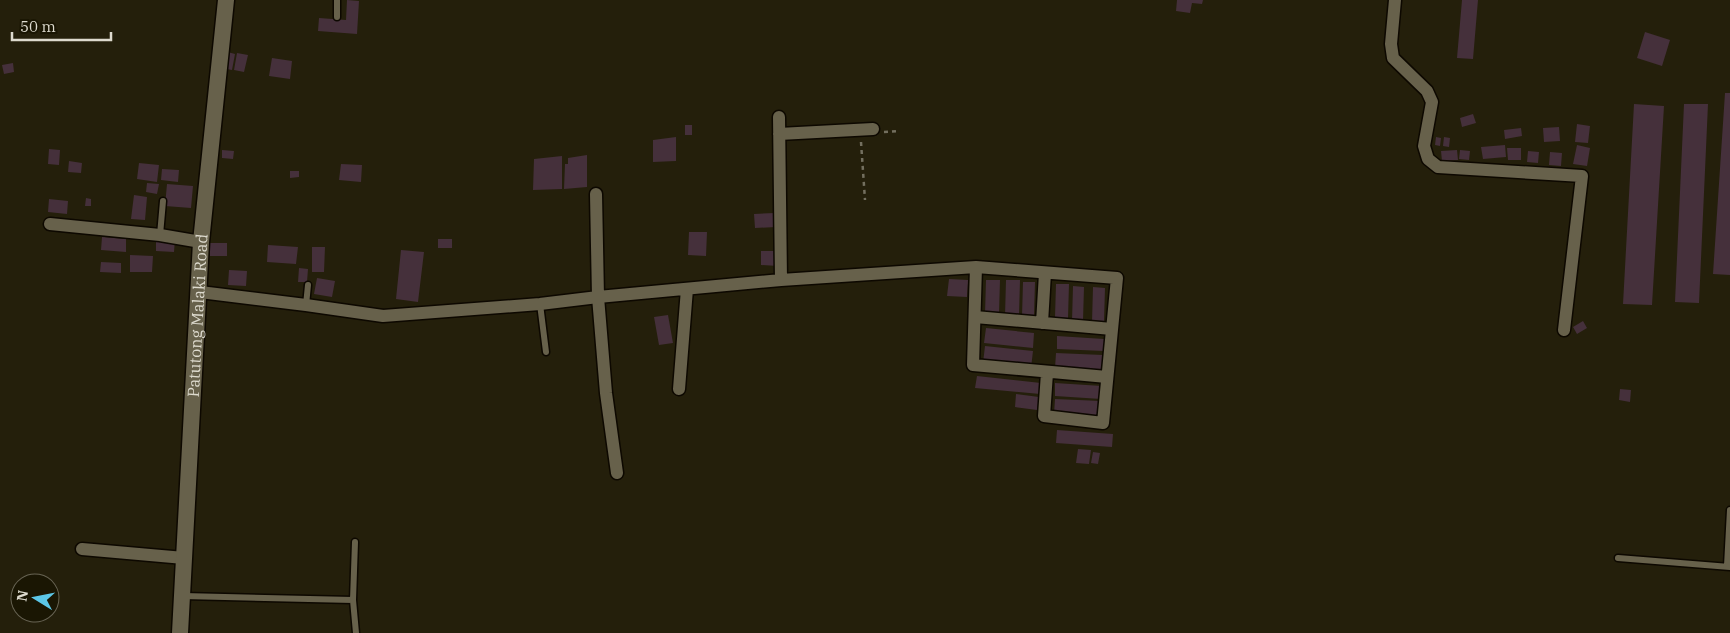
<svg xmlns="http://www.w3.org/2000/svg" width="1730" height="633" viewBox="0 0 1730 633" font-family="'IBM Plex Serif',serif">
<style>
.building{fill:#45303b}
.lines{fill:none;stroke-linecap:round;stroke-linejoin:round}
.service-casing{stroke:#0d0800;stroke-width:9}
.minor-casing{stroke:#0d0800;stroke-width:15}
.tertiary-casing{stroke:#0d0800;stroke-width:19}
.path{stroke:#736f5f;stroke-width:2.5;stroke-dasharray:4 4;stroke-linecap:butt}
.service{stroke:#67614b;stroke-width:6}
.minor{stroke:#67614b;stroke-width:12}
.tertiary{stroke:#67614b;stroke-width:16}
.labels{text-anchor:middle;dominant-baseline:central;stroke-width:5;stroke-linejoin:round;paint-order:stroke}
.street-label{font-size:16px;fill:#dddace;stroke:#1a1603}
</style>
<rect width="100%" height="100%" fill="#241f0b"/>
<path class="building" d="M 347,0 L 359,1 L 357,34 L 318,31 L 319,18 L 346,20 Z
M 1177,0 L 1203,0 L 1202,4 L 1192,3 L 1190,13 L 1176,11 Z
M 1462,0 L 1478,0 L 1473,59 L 1457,58 Z
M 1645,32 L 1670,40 L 1662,66 L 1637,58 Z
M 224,51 L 235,54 L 232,70 L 221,68 Z
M 237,53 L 248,55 L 244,72 L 234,70 Z
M 272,58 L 292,61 L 290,79 L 269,76 Z
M 13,63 L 14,72 L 4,74 L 2,65 Z
M 1725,93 L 1730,93 L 1730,275 L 1713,274 Z
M 1634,104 L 1664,106 L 1652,305 L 1623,304 Z
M 1684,104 L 1708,104 L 1699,303 L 1675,302 Z
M 1473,114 L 1476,123 L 1462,127 L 1460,118 Z
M 1577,124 L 1590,126 L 1588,143 L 1575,142 Z
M 685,125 L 692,125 L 692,135 L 685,135 Z
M 1559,127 L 1560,141 L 1544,142 L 1543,128 Z
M 1521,128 L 1522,136 L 1505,139 L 1504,130 Z
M 676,137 L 676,161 L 653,162 L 653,140 Z
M 1436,137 L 1441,138 L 1440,146 L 1435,145 Z
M 1444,137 L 1450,138 L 1449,147 L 1443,146 Z
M 1505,145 L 1506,157 L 1483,159 L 1481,147 Z
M 1577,145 L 1590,148 L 1587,166 L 1573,164 Z
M 1507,148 L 1521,148 L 1521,160 L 1508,160 Z
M 49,149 L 60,150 L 59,165 L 48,164 Z
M 222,150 L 234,151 L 233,159 L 222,158 Z
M 1457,150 L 1458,160 L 1442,161 L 1441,151 Z
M 1460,150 L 1470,151 L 1469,160 L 1459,159 Z
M 1528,151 L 1539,152 L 1538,163 L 1527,162 Z
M 1550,152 L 1562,153 L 1561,166 L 1549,165 Z
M 587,155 L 587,187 L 564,189 L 565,164 L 568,164 L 568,158 Z
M 562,156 L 562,189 L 533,190 L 534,159 Z
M 69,161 L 82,163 L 81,173 L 68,172 Z
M 139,163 L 159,165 L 157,182 L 137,179 Z
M 341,164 L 362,165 L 361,182 L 339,180 Z
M 162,169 L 179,170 L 178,182 L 161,180 Z
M 290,171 L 299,171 L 299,177 L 290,178 Z
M 147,183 L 159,184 L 157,194 L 146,192 Z
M 167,184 L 193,186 L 191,208 L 165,206 Z
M 134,195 L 147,197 L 145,220 L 131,219 Z
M 86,198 L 91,199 L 91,206 L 85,206 Z
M 49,199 L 68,201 L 67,214 L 48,212 Z
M 775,213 L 776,227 L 755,228 L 754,214 Z
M 689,232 L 707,232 L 706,256 L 688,255 Z
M 102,237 L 126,239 L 126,252 L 101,250 Z
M 156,238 L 175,239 L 174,252 L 156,251 Z
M 438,239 L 452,239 L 452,248 L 438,248 Z
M 210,243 L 227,243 L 227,256 L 210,256 Z
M 268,245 L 298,247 L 296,264 L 267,262 Z
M 312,247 L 325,247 L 324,272 L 312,272 Z
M 401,250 L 424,252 L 418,302 L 396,299 Z
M 761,251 L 778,251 L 778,266 L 761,265 Z
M 130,255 L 153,256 L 152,272 L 130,272 Z
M 101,262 L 121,263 L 121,273 L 100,272 Z
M 299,268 L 308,269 L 307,282 L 298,282 Z
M 229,270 L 247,271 L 246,286 L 228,285 Z
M 317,278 L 335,281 L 332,297 L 314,294 Z
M 949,279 L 968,280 L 967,297 L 947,296 Z
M 986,280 L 1000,280 L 999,314 L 985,314 Z
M 1006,280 L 1020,280 L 1019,316 L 1005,316 Z
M 1023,282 L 1035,282 L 1034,316 L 1022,316 Z
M 1056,284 L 1069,284 L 1068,318 L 1055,317 Z
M 1073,286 L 1084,287 L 1083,321 L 1072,321 Z
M 1093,287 L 1105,288 L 1104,322 L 1092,322 Z
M 668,315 L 673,343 L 659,345 L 654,317 Z
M 1583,321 L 1587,328 L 1577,334 L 1573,327 Z
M 986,328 L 1034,333 L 1033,348 L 984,343 Z
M 1057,336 L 1104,339 L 1104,351 L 1057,349 Z
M 985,346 L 1033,351 L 1031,368 L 983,363 Z
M 1056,353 L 1103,355 L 1103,371 L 1055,368 Z
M 977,376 L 1041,383 L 1040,394 L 975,388 Z
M 1055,383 L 1102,386 L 1101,399 L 1055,396 Z
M 1620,389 L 1631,390 L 1630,402 L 1619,400 Z
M 1016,394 L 1039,397 L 1037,410 L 1015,407 Z
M 1055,399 L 1101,401 L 1100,417 L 1054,414 Z
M 1057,430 L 1113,434 L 1112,447 L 1056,443 Z
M 1078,449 L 1091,450 L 1089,464 L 1076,463 Z
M 1093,452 L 1100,453 L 1098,464 L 1091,463 Z"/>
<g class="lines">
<g class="service-casing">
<path id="service" d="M 337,17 L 337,0
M 160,235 L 163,201
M 540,304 L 546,352
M 306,305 L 308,285
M 355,542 L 353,600 L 356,633
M 1618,558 L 1730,567
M 1727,566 L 1730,510
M 183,596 L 353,600"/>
</g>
<g class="minor-casing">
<path id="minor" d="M 1395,0 L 1391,44 L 1393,58 L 1427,91 L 1432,102 L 1424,146 L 1428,159 L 1438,167 L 1582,176 L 1564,330
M 779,117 L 781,280
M 779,134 L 873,129
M 596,194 L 598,297 L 606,393 L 617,473
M 50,224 L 160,235 L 201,242
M 976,267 L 1117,278 L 1103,423 L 1044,416 L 1047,373
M 200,292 L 306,305 L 383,316 L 540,304 L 598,297 L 781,280 L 976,267 L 973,365 L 1107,377
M 975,317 L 1112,329
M 1042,323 L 1045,273
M 679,389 L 687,289
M 82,549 L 184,558"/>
</g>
<g class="tertiary-casing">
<g id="tertiary">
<path id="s1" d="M 180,633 L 201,242 L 226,0"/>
</g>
</g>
<path class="path" d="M 884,132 L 898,131
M 861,142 L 865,200"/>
<use href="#service" class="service"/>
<use href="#minor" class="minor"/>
<use href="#tertiary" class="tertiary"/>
</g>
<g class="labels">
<g class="street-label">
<text stroke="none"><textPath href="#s1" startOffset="318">Patutong Malaki Road</textPath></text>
</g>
</g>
<g transform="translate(35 598) rotate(280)"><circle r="24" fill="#1a1603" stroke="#686454"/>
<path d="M0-4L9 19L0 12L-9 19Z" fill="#5cc7e8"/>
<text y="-8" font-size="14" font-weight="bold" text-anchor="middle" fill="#dddace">N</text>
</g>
<path d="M12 32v8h99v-8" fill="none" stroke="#dddace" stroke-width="2.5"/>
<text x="20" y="32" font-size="15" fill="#dddace" stroke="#1a1603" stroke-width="4" paint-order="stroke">50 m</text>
</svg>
